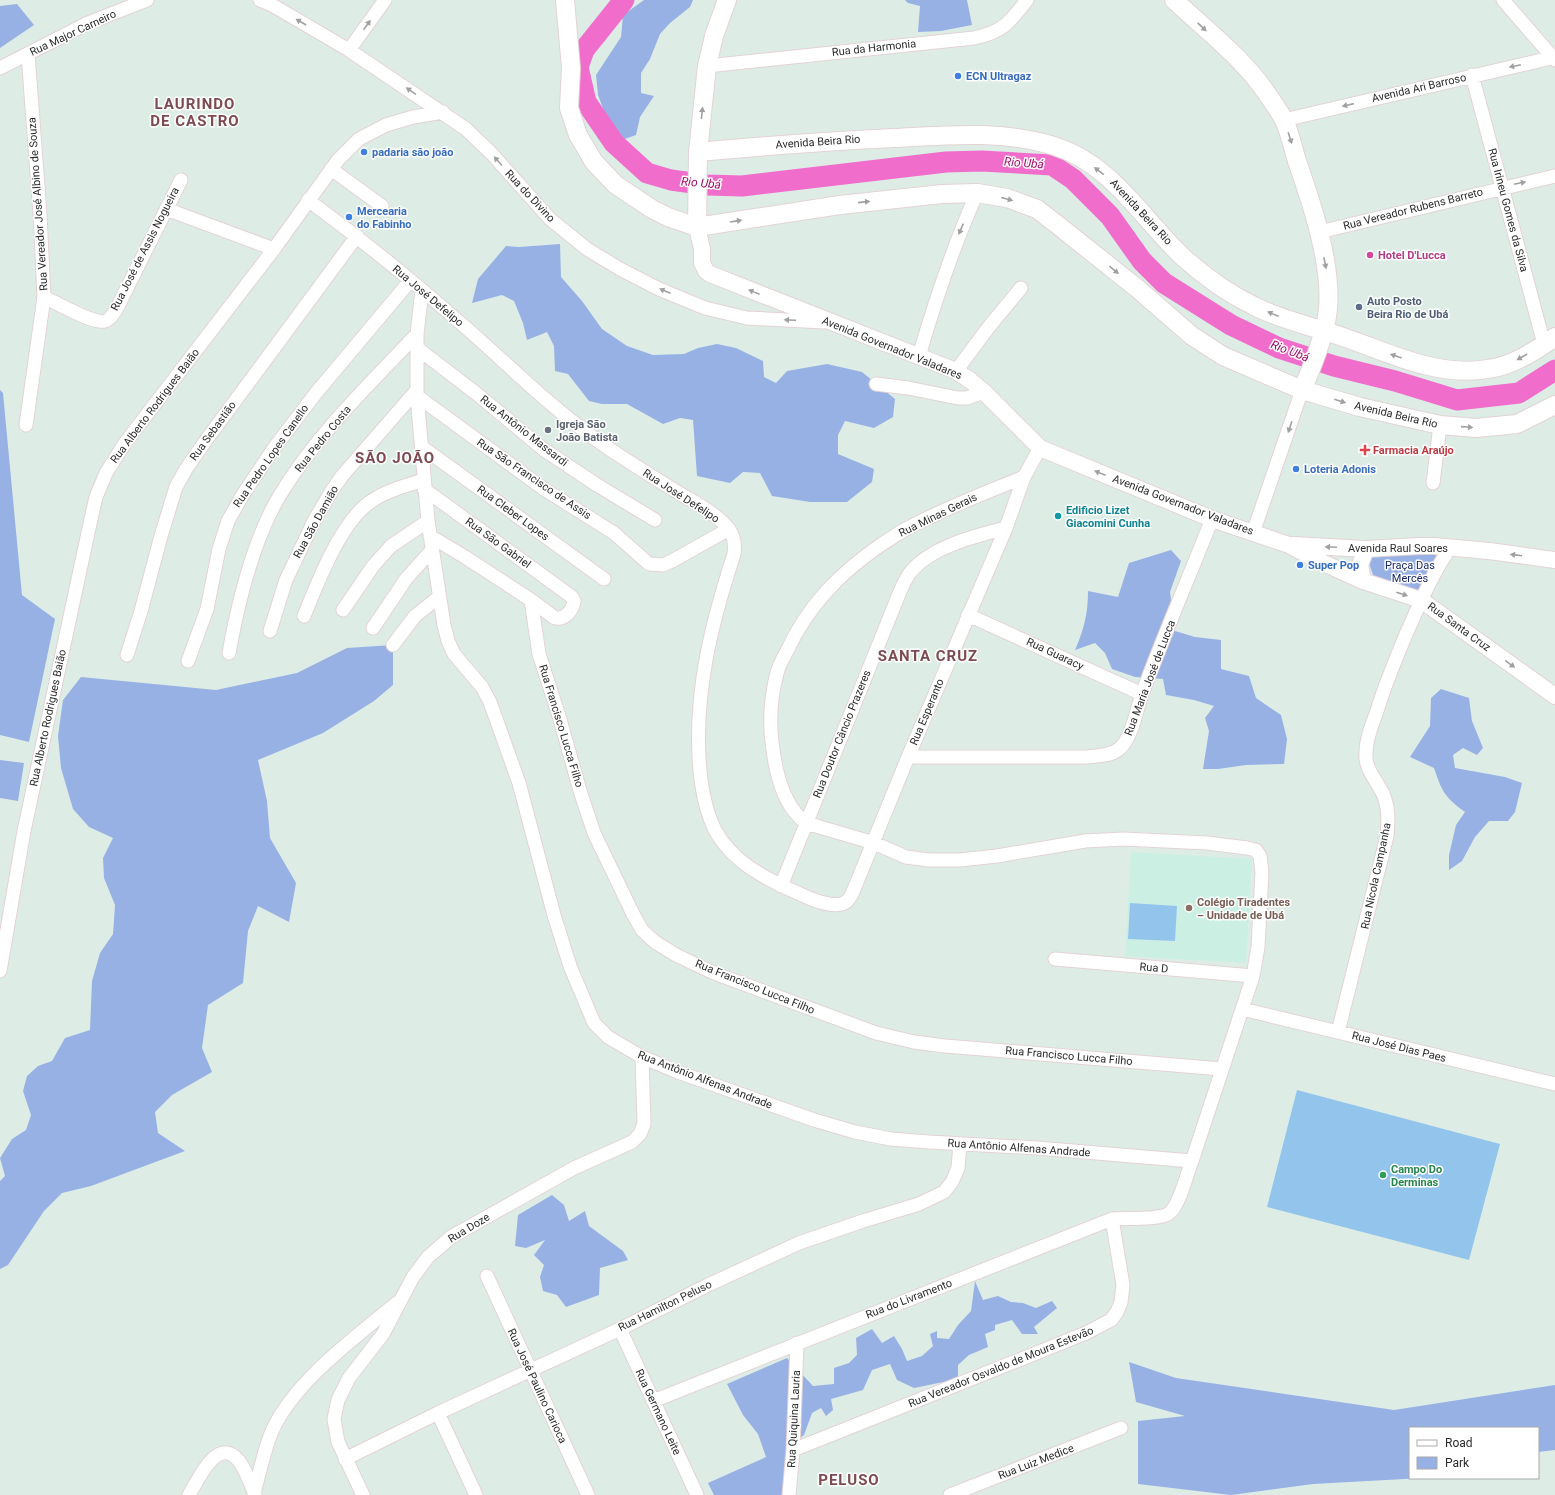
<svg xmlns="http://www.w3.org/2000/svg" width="1555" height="1495" viewBox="0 0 1555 1495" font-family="Roboto,sans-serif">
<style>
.education{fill:#ccefe4}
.green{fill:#98b1e5}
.pitch{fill:#93c5ec}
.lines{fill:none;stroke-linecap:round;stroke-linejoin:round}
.river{stroke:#f16dcc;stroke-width:21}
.minor-casing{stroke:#e4d2d5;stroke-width:15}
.tertiary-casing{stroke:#e4d2d5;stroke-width:18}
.secondary-casing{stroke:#e4d2d5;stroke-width:20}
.minor{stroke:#fff;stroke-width:13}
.tertiary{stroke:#fff;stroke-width:16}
.secondary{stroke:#fff;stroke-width:18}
.oneway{fill:#a0a0a0}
.shop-dot{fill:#3f7fe0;stroke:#fff;stroke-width:1.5}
.hotel-dot{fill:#d1479c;stroke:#fff;stroke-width:1.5}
.service-dot{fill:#5c6f8a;stroke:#fff;stroke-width:1.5}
.worship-dot{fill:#6b7280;stroke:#fff;stroke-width:1.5}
.health-dot{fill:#e0444e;stroke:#fff;stroke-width:1.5}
.culture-dot{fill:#0f9aa8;stroke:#fff;stroke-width:1.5}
.education-dot{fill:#8d6e63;stroke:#fff;stroke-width:1.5}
.leisure-dot{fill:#2e9e5b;stroke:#fff;stroke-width:1.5}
.labels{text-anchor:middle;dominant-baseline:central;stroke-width:3;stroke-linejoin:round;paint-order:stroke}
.street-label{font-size:11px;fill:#2b2b2b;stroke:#fff}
.shop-label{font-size:11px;font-weight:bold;fill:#366cbe;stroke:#fff;text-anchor:start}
.hotel-label{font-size:11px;font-weight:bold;fill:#b23c85;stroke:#fff;text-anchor:start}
.service-label{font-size:11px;font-weight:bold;fill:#4e5e75;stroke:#fff;text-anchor:start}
.worship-label{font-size:11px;font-weight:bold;fill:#5b616d;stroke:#fff;text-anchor:start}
.health-label{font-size:11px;font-weight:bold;fill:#be3a42;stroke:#fff;text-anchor:start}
.culture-label{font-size:11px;font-weight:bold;fill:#0d838f;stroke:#fff;text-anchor:start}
.park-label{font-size:11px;fill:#19286a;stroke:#fff}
.education-label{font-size:11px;font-weight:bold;fill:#785e54;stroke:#fff;text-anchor:start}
.leisure-label{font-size:11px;font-weight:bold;fill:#27864d;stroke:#fff;text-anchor:start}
.water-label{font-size:12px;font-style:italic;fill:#9f0b69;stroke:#fff}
.district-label{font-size:15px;font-weight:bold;letter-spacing:1px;fill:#7d4a52;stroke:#fff}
</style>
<rect width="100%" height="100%" fill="#ddede6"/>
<path class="education" d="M 1131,852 L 1252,859 L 1246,963 L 1125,956 Z"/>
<path class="green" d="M 644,0 L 693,0 L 690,7 L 670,23 L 660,34 L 650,59 L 641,73 L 641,93 L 654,96 L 640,117 L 636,135 L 622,140 L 605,114 L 598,95 L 596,75 L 621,37 L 623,15 Z
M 905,0 L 967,0 L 972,25 L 941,31 L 918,32 L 920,6 L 908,3 Z
M 17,4 L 34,25 L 0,48 L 0,6 Z
M 560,244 L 561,277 L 582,301 L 602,329 L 627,346 L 653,355 L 684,354 L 698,348 L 717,344 L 736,348 L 763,361 L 764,377 L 776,383 L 787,371 L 827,364 L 862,372 L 895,399 L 893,417 L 874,428 L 845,421 L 838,435 L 838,454 L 874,469 L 872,482 L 847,502 L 810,502 L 772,496 L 760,473 L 743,472 L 730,483 L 697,476 L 693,420 L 680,418 L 663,424 L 627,404 L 602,404 L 589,401 L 568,374 L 555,371 L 554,346 L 547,332 L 527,340 L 523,323 L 514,301 L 502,295 L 472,303 L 478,279 L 506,246 L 519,247 Z
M 0,390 L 3,393 L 22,595 L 55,619 L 29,742 L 0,735 Z
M 1442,549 L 1421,596 L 1374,578 L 1370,566 L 1370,555 Z
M 1171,550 L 1181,561 L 1170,592 L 1175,631 L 1195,637 L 1221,640 L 1221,669 L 1249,676 L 1256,698 L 1281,715 L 1287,739 L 1284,764 L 1246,765 L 1218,769 L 1203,769 L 1209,731 L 1205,718 L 1214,706 L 1194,700 L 1166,695 L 1163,679 L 1135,677 L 1112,669 L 1105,653 L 1095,643 L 1075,650 C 1084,629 1088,614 1088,591 L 1118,597 L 1129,563 Z
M 393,645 L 393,685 L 374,701 L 323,733 L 258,760 L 267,801 L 270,838 L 296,883 L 289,922 L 258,906 L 248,931 L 243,983 L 208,1005 L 202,1048 L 212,1072 L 172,1095 L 155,1112 L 158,1133 L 185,1151 L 91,1186 L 62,1193 L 44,1211 L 8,1265 L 0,1269 L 0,1181 L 5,1176 L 0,1158 L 12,1139 L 26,1130 L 31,1115 L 23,1091 L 27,1076 L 38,1066 L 52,1061 L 65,1038 L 90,1030 L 92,981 L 100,953 L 113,934 L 115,905 L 104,878 L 103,858 L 113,838 L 89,827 L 73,809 L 61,768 L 58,736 L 63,700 L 81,677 L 216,690 L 297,673 L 347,648 Z
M 1441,689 L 1469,698 L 1472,721 L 1483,748 L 1477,755 L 1463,748 L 1453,755 L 1455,768 L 1505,777 L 1522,783 L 1515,812 L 1508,821 L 1489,821 L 1475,837 L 1462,861 L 1449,870 L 1449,855 L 1456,825 L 1465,812 C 1444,797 1442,791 1434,768 L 1410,757 L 1430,726 L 1431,698 Z
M 0,760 L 24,763 L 18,801 L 0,798 Z
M 552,1195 L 564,1205 L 569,1221 L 585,1211 L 589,1226 L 623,1251 L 628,1260 L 600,1268 L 599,1295 L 566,1307 L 557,1295 L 543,1291 L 540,1277 L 544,1265 L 534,1255 L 545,1240 L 526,1248 L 515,1246 L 518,1215 Z
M 975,1281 L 983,1300 L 998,1296 L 1011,1302 L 1023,1303 L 1036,1308 L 1052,1301 L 1057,1308 L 1034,1327 L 1038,1334 L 1022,1334 L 1012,1320 L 995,1325 L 995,1330 L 985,1334 L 988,1347 L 969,1355 L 958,1365 L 958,1379 L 914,1388 L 897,1380 L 890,1364 L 872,1370 L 863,1390 L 831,1399 L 833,1410 L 826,1416 L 821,1408 L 812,1413 L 804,1435 L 787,1448 L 782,1495 L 714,1495 L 708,1483 L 766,1457 L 758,1434 L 743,1415 L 727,1384 L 787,1358 L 813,1386 L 834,1384 L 834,1368 L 849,1363 L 857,1355 L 856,1338 L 872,1329 L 882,1343 L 894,1336 L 902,1349 L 907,1361 L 922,1356 L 933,1346 L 930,1334 L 937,1331 L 937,1338 L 949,1339 L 958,1325 L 971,1311 Z
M 1129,1362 L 1176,1378 L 1394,1410 L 1555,1385 L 1555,1450 L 1538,1452 L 1538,1428 L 1410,1428 L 1410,1478 L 1423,1478 L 1313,1484 L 1231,1495 L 1138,1484 L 1138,1421 L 1185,1416 L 1136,1402 Z"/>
<path class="pitch" d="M 1130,903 L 1177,906 L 1175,941 L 1128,939 Z
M 1297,1090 L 1500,1144 L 1469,1260 L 1267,1207 Z"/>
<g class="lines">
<path class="river" d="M 624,0 L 584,50 L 578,67 L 586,102 L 614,143 L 647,173 L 671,180 L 707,185 L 742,186 L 946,162 L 982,161 L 1052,165 L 1073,179 L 1110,216 L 1142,261 L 1164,283 L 1231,325 L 1279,348 L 1334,366 L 1395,381 L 1457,400 L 1519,393 L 1555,370"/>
<g class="minor-casing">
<path id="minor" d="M 260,0 L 272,5 L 349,50 L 466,129 L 492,154 L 550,219 L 587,249 L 620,269 L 659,289 L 705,308 L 747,318 L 824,322
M 1503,0 L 1555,60
M 349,50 L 385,0
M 707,66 L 974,38 C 1003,32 1010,22 1027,0
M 0,68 L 88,23 L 147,0
M 1472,75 L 1544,344
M 1284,120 L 1555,57
M 331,169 L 382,206
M 308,200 C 365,242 419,286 472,333 C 517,373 560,416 611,450 C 632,464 653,477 674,490 C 693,502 718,513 730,531 C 735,538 735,546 734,554 C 711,625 693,696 700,771 C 702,791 706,812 715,830 C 732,862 766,879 798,893 C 808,898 829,907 841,904 C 847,903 849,899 852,894 L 908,757 L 1006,528 L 1024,477
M 166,209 L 274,249
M 1319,232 L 1555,176
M 422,290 L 417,334 L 417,396 L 428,521 L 444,625 L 448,641 L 454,654 L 482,687 L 490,702 L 519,783 L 554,915 L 570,966 L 594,1023 L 608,1037 L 642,1057 L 678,1072 L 814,1120 L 855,1132 L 891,1139 L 929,1142 L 1037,1148 L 1192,1161 L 1253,976 L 1258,947 L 1262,873 L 1260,856 L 1256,850 L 1247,848 L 1207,843 L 1123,839 L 1085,841 L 997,856 L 960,860 L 928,860 L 906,857 L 874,843 L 806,823 C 782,805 775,770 772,742 C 769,718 771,696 777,673 C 779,665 783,658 787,651 C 808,605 841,572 882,544 C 891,539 899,532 908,528 C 945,508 985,493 1024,477 L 1040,448
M 44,297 C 55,302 95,325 105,321 C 110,320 113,314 116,310 L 181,180
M 417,348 L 477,394 L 543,449 L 597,485 L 655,520
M 919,356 C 935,301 953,247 977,193
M 956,371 L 988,328 L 1021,288
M 876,384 L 908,388 L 958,398 L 967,398 L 984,392
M 417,396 L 544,489 L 614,533 L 649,564 L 663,565 L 672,561 L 729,529
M 26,425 L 44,297 L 40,214 L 28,54
M 422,447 L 604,579
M 1433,483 L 1440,425
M 424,489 L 572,597 L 574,601 C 573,610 565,620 555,618 L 531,600 L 465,557 L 430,536
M 1253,533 L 1302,390
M 531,600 L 539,654 L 559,716 L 581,794 L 594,833 L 633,914 L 642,930 L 655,942 L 676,955 L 714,973 L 876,1033 L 914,1042 L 945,1046 L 1222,1069
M 343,610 L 373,566 L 391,546 L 428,521
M 968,615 L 1142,694
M 304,616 C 317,584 338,529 365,506 C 381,492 404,486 424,480
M 373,628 L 406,579 L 431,551
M 270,631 L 286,580 L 314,521 L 331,492 L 342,476 L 417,390
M 393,645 L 415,616 L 439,597
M 229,653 C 238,603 254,538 280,495 C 317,434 369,385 417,334
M 127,655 L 141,611 L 161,536 L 176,487 L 186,469 L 204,443 L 357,236
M 188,661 L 207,609 L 219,549 L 228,521 L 242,496 L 274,448 L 316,393 L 410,281
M 908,757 L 1087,757 C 1097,756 1111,756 1119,749 C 1132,739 1137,708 1142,694 C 1164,635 1189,577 1212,519
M 781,886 L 899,594 C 902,587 905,580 909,574 C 929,547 975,536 1006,528
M 1055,959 L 1253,976
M 0,971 L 24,831 L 91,519 L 96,497 L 106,473 L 125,443 L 274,249 L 338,160 L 359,139 L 386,125 L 413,117 L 443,112
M 1242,1009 L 1555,1084
M 1338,1032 L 1387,836 C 1388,823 1389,812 1385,799 C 1380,783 1364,771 1366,752 C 1366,738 1372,725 1377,711 C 1385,684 1396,658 1407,632 C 1420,603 1432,574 1450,548
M 487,1276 L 588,1495
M 620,1329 L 697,1495
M 653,1401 L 1112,1219 C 1125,1218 1158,1220 1168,1214 C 1179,1208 1187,1173 1192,1161
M 438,1413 L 476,1495
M 793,1450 L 1039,1352 L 1086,1333 L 1111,1320 L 1117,1312 L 1121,1302 L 1123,1285 L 1112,1219
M 345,1459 L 438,1413 L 620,1329 L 708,1285 L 799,1243 L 863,1221 L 919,1204 L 944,1192 L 952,1182 L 958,1168 L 960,1144
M 254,1493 C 260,1472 264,1449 273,1429 C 296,1380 357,1336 398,1302
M 189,1495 C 198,1480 218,1434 239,1461 C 246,1470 250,1483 255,1494
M 363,1495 L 338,1442 L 334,1419 L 338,1400 L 349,1378 L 383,1334 L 413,1277 L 428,1257 L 451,1237 L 574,1168 L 632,1142 L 640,1134 L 644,1124 L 642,1057
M 789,1495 L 793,1450 L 797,1343
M 950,1495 L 1121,1428"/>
</g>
<g class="tertiary-casing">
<path id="tertiary" d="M 697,227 L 702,249 L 702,263 L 706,271 L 710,274 L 956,371 L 971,381 L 984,392 L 1040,448 L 1212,519 L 1289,545 L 1317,560 L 1363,581 L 1421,600 L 1555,696
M 1293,545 L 1366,549 L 1419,546 L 1434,546 L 1489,551 L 1555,560
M 1363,581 L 1360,565 L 1366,549"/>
</g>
<g class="secondary-casing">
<path id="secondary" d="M 565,0 L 571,68 L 569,108 L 578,135 L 594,162 L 616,185 L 652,209 L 668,217 L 697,227 L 840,205 L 942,194 L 977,193 L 1007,198 L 1037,209 L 1064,230 L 1138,289 L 1192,336 L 1223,356 L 1302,390 L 1360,407 L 1440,425 L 1476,428 L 1517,424 L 1555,405
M 1174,0 C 1206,30 1243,58 1268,95 C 1273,103 1280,112 1284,120 C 1290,133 1293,148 1297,161 C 1312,204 1332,264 1328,309 C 1326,332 1312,368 1302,390
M 698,152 C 764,146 830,141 895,138 C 948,135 1003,130 1054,146 C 1111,163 1143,220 1184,258 C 1205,277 1229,294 1254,306 C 1279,319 1307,325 1334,334 C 1384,350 1434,378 1488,369 C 1512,366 1535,351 1555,337
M 697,227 L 698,152 L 707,66 L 714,36 L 727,0"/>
</g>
<use href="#minor" class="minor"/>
<use href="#tertiary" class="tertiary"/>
<use href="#secondary" class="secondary"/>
</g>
<defs><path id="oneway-solid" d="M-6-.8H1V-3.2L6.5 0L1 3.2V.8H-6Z"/></defs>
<g class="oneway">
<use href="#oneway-solid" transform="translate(301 22) rotate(-150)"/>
<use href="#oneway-solid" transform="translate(367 25) rotate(-54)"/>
<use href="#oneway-solid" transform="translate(1202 27) rotate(43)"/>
<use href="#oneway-solid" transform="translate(1515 66) rotate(168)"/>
<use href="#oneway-solid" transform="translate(411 91) rotate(-146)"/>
<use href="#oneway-solid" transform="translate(1348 105) rotate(167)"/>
<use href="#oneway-solid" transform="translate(702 113) rotate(-84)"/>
<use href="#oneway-solid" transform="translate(1290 138) rotate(72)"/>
<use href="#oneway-solid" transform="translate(498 161) rotate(-132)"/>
<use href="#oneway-solid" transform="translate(1099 171) rotate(-143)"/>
<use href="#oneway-solid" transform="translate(1520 183) rotate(-12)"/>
<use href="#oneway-solid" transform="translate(1007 199) rotate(15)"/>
<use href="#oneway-solid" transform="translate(864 202) rotate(-6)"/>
<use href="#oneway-solid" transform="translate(736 221) rotate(-9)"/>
<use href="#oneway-solid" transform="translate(961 229) rotate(113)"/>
<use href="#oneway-solid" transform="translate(1325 263) rotate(79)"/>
<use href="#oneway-solid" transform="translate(1114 270) rotate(39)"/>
<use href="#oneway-solid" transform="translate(665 291) rotate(-157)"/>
<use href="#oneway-solid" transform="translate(754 292) rotate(-158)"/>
<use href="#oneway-solid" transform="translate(1273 314) rotate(-158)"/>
<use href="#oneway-solid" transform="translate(790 320) rotate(-177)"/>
<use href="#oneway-solid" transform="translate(1396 356) rotate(-161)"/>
<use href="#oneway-solid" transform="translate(1522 357) rotate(150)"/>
<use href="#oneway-solid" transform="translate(1340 401) rotate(17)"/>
<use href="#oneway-solid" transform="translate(1290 427) rotate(109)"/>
<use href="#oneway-solid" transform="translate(1467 427) rotate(4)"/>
<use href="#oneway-solid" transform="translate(1100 473) rotate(-158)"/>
<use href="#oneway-solid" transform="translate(1331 547) rotate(-177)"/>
<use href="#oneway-solid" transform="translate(1516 555) rotate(-173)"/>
<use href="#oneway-solid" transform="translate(1402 594) rotate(18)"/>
<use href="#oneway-solid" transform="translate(1510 664) rotate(36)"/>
</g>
<g class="shop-dot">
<circle cx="958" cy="76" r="4"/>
<circle cx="364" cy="152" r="4"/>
<circle cx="349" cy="217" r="4"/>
<circle cx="1296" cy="469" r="4"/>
<circle cx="1300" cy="565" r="4"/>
</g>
<circle class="hotel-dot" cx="1370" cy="255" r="4"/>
<circle class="service-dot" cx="1359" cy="307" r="4"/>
<circle class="worship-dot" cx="548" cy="430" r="4"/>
<path class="health-dot" d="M1363 444h4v4h4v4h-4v4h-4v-4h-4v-4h4z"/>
<circle class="culture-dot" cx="1058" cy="516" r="4"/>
<circle class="education-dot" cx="1189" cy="908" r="4"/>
<circle class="leisure-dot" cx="1383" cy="1175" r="4"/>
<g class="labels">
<g class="street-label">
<text transform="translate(73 33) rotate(-25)">Rua Major Carneiro</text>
<text transform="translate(874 48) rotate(-6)">Rua da Harmonia</text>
<text transform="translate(1419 88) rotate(-13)">Avenida Ari Barroso</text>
<text transform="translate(818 142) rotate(-4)">Avenida Beira Rio</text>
<text transform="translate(530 196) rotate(47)">Rua do Divino</text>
<text transform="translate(38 204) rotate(-94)">Rua Vereador José Albino de Souza</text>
<text transform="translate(1413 209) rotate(-14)">Rua Vereador Rubens Barreto</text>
<text transform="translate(1508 210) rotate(75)">Rua Irineu Gomes da Silva</text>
<text transform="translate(1141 212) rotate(47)">Avenida Beira Rio</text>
<text transform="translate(145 249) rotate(-63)">Rua José de Assis Nogueira</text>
<text transform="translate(428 296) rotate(40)">Rua José Defelipo</text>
<text transform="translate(892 348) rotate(22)">Avenida Governador Valadares</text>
<text transform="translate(155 406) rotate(-53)">Rua Alberto Rodrigues Baião</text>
<text transform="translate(1396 415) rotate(13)">Avenida Beira Rio</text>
<text transform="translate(213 431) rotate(-54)">Rua Sebastião</text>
<text transform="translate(524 431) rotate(38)">Rua Antônio Massardi</text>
<text transform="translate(323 439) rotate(-51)">Rua Pedro Costa</text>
<text transform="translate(271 456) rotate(-55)">Rua Pedro Lopes Canello</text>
<text transform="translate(534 479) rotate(34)">Rua São Francisco de Assis</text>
<text transform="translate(681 496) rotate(33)">Rua José Defelipo</text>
<text transform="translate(1183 505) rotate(21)">Avenida Governador Valadares</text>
<text transform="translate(513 513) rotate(36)">Rua Cleber Lopes</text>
<text transform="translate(938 515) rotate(-26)">Rua Minas Gerais</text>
<text transform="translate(316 522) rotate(-61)">Rua São Damião</text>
<text transform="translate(498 543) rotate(36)">Rua São Gabriel</text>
<text x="1398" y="548">Avenida Raul Soares</text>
<text transform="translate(1459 627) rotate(36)">Rua Santa Cruz</text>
<text transform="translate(1055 654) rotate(25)">Rua Guaracy</text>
<text transform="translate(1150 678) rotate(-69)">Rua Maria José de Lucca</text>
<text transform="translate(927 712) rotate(-67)">Rua Esperanto</text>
<text transform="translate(48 718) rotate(-78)">Rua Alberto Rodrigues Baião</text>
<text transform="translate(561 726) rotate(73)">Rua Francisco Lucca Filho</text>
<text transform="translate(842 734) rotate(-68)">Rua Doutor Câncio Prazeres</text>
<text transform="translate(1376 876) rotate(-78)">Rua Nicola Campanha</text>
<text transform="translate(1154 968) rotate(5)">Rua D</text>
<text transform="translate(755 987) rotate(22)">Rua Francisco Lucca Filho</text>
<text transform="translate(1399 1047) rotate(14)">Rua José Dias Paes</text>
<text transform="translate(1069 1056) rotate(5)">Rua Francisco Lucca Filho</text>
<text transform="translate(705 1080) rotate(21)">Rua Antônio Alfenas Andrade</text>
<text transform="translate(1019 1148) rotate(4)">Rua Antônio Alfenas Andrade</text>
<text transform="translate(469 1228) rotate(-31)">Rua Doze</text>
<text transform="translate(909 1299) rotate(-21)">Rua do Livramento</text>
<text transform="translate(665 1306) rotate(-26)">Rua Hamilton Peluso</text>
<text transform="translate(1001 1367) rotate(-22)">Rua Vereador Osvaldo de Moura Estevão</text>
<text transform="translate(537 1386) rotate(65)">Rua José Paulino Carioca</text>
<text transform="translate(658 1412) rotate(65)">Rua Germano Leite</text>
<text transform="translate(794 1419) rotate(-87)">Rua Quiquina Lauria</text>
<text transform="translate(1036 1462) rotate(-21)">Rua Luiz Medice</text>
</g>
<g class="shop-label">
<text x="966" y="76">ECN Ultragaz</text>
<text x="372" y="152">padaria são joão</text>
<text x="357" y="211">Mercearia<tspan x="357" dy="13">do Fabinho</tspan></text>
<text x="1304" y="469">Loteria Adonis</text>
<text x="1308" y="565">Super Pop</text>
</g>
<g class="hotel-label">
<text x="1378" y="255">Hotel D'Lucca</text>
</g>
<g class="service-label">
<text x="1367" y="301">Auto Posto<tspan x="1367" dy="13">Beira Rio de Ubá</tspan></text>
</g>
<g class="worship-label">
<text x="556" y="424">Igreja São<tspan x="556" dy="13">João Batista</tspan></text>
</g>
<g class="health-label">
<text x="1373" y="450">Farmacia Araújo</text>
</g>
<g class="culture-label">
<text x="1066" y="510">Edificio Lizet<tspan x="1066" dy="13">Giacomini Cunha</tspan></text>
</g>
<g class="park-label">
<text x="1410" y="565">Praça Das<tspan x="1410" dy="13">Mercês</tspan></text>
</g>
<g class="education-label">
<text x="1197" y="902">Colégio Tiradentes<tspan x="1197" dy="13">– Unidade de Ubá</tspan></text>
</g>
<g class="leisure-label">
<text x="1391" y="1169">Campo Do<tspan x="1391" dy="13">Derminas</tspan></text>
</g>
<g class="water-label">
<text transform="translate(1024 163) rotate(4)">Rio Ubá</text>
<text transform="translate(701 183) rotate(5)">Rio Ubá</text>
<text transform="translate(1290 351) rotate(21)">Rio Ubá</text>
</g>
<g class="district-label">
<text x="195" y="104">LAURINDO<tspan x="195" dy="17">DE CASTRO</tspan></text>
<text x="395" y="458">SÃO JOÃO</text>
<text x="928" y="656">SANTA CRUZ</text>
<text x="849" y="1480">PELUSO</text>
</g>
</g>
<rect x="1409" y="1427" width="130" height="52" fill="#ffffff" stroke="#aaaaaa"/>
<rect x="1417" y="1440" width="20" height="6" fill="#ffffff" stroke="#aaaaaa"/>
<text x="1445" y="1447" font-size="12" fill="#2b2b2b">Road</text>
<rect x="1417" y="1457" width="20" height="12" fill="#98b1e5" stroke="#aaaaaa"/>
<text x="1445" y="1467" font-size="12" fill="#2b2b2b">Park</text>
</svg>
